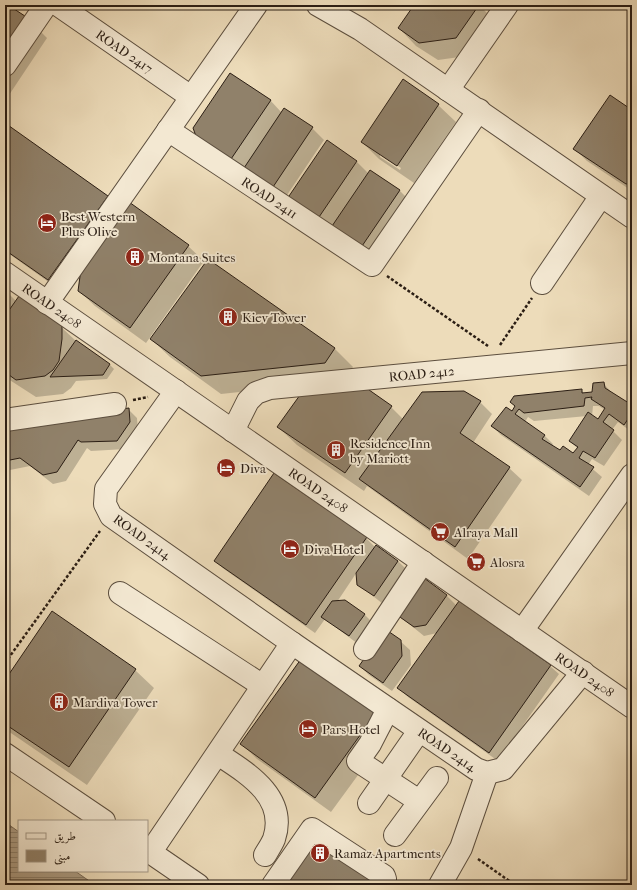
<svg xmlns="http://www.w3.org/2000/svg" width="637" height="890" viewBox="0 0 637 890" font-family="'IM FELL French Canon',Amiri,serif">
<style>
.water{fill:url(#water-rules);stroke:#786956}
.shadow{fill:#0003;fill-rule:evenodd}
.building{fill:#90816a;stroke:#2b1e14;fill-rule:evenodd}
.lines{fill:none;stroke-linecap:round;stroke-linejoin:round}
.minor-casing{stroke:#5c4e3e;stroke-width:24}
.path{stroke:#2b1e14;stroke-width:2.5;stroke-dasharray:3 2;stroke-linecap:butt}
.minor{stroke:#f3e8d2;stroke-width:22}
.labels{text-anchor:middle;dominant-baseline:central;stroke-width:3.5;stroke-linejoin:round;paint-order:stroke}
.street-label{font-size:13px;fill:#2b1e14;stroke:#f3e8d2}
.poi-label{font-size:13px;fill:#2b1e14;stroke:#f3e8d2;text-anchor:start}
</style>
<defs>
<pattern id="water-rules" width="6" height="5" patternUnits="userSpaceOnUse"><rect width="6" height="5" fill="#ab9b82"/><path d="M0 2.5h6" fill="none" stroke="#8b7e69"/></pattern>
</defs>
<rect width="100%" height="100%" fill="#eddcba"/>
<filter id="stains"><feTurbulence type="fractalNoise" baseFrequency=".005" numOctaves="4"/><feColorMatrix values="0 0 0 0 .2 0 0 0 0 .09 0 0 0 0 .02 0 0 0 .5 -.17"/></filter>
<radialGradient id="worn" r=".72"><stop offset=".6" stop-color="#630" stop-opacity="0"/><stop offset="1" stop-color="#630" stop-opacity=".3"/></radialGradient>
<path class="water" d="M 5,822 L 19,832 L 19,871 L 75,871 L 95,885 L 5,885 Z"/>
<path class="shadow" d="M 5,5 L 30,21 L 47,38 L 5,101 Z
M 415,5 L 479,5 L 496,22 L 474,55 L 438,60 L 416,46 L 399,28 Z
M 270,100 L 282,113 L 312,128 L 324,140 L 283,201 L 217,162 Z
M 438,105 L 456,122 L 414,183 L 379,159 L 362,142 ZM 380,154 L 401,168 L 400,170 L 380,157 Z
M 632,111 L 632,191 L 587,161 L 574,148 Z
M 5,124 L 107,196 L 116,205 L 57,288 L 5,251 Z
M 357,162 L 369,174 L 371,171 L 400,191 L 417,208 L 378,266 L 305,216 Z
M 188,246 L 204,261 L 146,343 L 95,306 L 79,291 Z
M 5,290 L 16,301 L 61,327 L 76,341 L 110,365 L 114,369 L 107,379 L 76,381 L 71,388 L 63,394 L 36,397 L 5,377 Z
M 151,339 L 335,349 L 353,367 L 343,381 L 221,394 L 170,357 Z
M 603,383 L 613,394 L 632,406 L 632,432 L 618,422 L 612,430 L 622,440 L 604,466 L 592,459 L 588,465 L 602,477 L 589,496 L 501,435 L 492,426 L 512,412 L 515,406 L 582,391 L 585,394 L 593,393 ZM 593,406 L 599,406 L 605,410 L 598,420 L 592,416 ZM 587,416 L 570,441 L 578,449 L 573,455 L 560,452 L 552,446 L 553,444 L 544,435 L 525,422 L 528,417 L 534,421 Z
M 480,402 L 492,414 L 473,443 L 509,468 L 522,480 L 468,559 L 367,486 L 364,491 L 297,445 L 278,427 L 391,407 L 403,419 Z
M 128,409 L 137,418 L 138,431 L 126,449 L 91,451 L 87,448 L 66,481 L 53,484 L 30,466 L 5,471 L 5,425 Z
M 366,538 L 376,548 L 398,561 L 407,570 L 383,604 L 358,584 L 357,572 L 337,602 L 364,614 L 373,623 L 358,644 L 325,619 L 315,633 L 224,569 L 215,561 Z
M 424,579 L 447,596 L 457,606 L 550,666 L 559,674 L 498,761 L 408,697 L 399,688 L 437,633 L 424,636 L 398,615 Z
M 400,641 L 410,650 L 411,665 L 392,691 L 369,675 L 360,666 Z
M 135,670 L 154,688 L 87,785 L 5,729 L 5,681 Z
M 376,714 L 391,730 L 331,812 L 257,759 L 241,743 Z"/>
<path class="building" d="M 5,5 L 8,5 L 31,20 L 5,58 Z
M 414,5 L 479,5 L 456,38 L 419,43 L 398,28 Z
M 230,73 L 271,100 L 229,162 L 200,147 L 193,128 Z
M 403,79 L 439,104 L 397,166 L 361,142 Z
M 610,95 L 632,110 L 632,183 L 626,184 L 573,149 Z
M 284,108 L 313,127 L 271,190 L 242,171 Z
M 5,123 L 108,196 L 48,280 L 5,250 Z
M 327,140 L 357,161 L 317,220 L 287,199 Z
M 370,170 L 400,190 L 360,249 L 330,229 Z
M 129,202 L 189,245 L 130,328 L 78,291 L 81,269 Z
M 208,259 L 335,348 L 325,363 L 201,376 L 150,339 Z
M 19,296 L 62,326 L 62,339 L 59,361 L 53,370 L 45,376 L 16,380 L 5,372 L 5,316 Z
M 76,340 L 110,364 L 103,375 L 50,377 Z
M 604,382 L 605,388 L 632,405 L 632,413 L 624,425 L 609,414 L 603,422 L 614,430 L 595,458 L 583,451 L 579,458 L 594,467 L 580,487 L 491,426 L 506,407 L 512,411 L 515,406 L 510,402 L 514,396 L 582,389 L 582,393 L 592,392 L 593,383 ZM 592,397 L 591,399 L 605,408 L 598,419 L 588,412 L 569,441 L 578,447 L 573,453 L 563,446 L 560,450 L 542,439 L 545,435 L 515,414 L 519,409 L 524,413 L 584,406 L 585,398 Z
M 362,385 L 392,406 L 345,473 L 277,427 L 300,395 Z
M 464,391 L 481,401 L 460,433 L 510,467 L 455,547 L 359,479 L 422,392 Z
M 129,408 L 130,422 L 117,441 L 81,442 L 78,440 L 57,472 L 43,475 L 20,458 L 5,461 L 5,424 Z
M 274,473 L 367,537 L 306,625 L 214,561 Z
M 376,545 L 398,561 L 374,596 L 357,585 L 356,573 Z
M 424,578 L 447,595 L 426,625 L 414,627 L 397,615 Z
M 345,600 L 365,614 L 349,636 L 321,617 L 332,601 Z
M 459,601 L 551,665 L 489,753 L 397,688 Z
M 52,611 L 136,669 L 69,767 L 5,724 L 5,680 Z
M 385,629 L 401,640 L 402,656 L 383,683 L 359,666 Z
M 301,659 L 376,713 L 315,798 L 240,744 Z
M 312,832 L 374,875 L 368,885 L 275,885 Z"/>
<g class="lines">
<g class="minor-casing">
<g id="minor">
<path id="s1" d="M 58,5 L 191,97"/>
<path d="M 318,5 L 360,29 L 632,217"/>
<path d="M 5,65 L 46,5"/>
<path d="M 448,90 L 507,5"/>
<path id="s2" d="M 168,130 L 372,265 L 479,110"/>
<path id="s3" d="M 5,273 L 632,707"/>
<path d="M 542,283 L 601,196"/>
<path d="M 47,303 L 256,5"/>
<path d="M 5,420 L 115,404"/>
<path id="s4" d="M 233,431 L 248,401 L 256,393 L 270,388 L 632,353"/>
<path d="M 120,593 L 263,686"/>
<path d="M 522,631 L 632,475"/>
<path id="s5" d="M 292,643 L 476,769 L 487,773 L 503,769 L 583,672"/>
<path d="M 365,649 L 423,562"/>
<path d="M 388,709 L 370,744 L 358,761 L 419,801"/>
<path d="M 5,754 L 104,821"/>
<path d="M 218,754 C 247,773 288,797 274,839 C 272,844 268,850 265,855"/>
<path d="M 369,803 L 419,731"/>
<path d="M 395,835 L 437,778"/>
<path d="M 147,850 L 198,885"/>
<path d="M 150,853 L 292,643 L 111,516 L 105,504 L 106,489 L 176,391"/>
<path d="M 273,885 L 312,829 L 384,876 L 385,879 L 381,885"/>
<path d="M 440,885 L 461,848 L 487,773"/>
</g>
</g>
<path class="path" d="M 387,276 L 488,346
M 500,345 L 532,298
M 133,400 L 148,397
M 5,663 L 100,531
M 478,859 L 515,885"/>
<use href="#minor" class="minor"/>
</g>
<defs>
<g id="hotel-disc" transform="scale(1)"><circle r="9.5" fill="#8f2418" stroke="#f3e8d2"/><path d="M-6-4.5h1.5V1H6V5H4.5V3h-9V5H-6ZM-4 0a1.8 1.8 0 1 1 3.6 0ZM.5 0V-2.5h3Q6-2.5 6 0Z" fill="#fff"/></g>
<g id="building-disc" transform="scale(1)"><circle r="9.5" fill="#8f2418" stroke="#f3e8d2"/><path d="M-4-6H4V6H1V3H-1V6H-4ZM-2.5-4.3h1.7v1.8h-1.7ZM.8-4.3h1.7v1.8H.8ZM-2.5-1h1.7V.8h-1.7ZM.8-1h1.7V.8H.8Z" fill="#fff"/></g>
<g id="supermarket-disc" transform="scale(1)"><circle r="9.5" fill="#8f2418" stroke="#f3e8d2"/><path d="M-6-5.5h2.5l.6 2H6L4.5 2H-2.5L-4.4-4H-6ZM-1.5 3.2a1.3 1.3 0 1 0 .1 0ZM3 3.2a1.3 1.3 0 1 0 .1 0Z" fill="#fff"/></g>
</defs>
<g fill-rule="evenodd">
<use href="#hotel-disc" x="47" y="223"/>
<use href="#building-disc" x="135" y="257"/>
<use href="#building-disc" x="228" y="317"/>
<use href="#building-disc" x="336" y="450"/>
<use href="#hotel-disc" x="226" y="468"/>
<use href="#supermarket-disc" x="440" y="532"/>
<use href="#hotel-disc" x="290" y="549"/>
<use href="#supermarket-disc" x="476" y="562"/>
<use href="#building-disc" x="59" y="702"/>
<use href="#hotel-disc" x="308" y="729"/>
<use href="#building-disc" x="320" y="853"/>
</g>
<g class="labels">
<g class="street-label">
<text stroke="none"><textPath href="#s1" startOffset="81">ROAD 2417</textPath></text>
<text stroke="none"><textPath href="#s2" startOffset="122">ROAD 2411</textPath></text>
<text stroke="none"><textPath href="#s3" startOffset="57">ROAD 2408</textPath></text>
<text stroke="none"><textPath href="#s4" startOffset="212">ROAD 2412</textPath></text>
<text stroke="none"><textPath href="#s3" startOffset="381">ROAD 2408</textPath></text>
<text transform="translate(142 537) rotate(36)">ROAD 2414</text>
<text stroke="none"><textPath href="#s3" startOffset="705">ROAD 2408</textPath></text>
<text stroke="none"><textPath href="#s5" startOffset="188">ROAD 2414</textPath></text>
</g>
<g class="poi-label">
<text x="61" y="216">Best Western<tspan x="61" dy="15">Plus Olive</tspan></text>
<text x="149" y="257">Montana Suites</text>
<text x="242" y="317">Kiev Tower</text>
<text x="350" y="443">Residence Inn<tspan x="350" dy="15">by Mariott</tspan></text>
<text x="240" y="468">Diva</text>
<text x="454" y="532">Alraya Mall</text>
<text x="304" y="549">Diva Hotel</text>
<text x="490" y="562">Alosra</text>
<text x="73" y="702">Mardiva Tower</text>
<text x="322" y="729">Pars Hotel</text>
<text x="334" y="853">Ramaz Apartments</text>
</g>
</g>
<rect width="637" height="890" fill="none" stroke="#eddcba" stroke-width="20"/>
<rect x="6" y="6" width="625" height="878" fill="none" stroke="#2b1e14" stroke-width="2"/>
<rect x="10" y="10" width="617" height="870" fill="none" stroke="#2b1e14"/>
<rect x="18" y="820" width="130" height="52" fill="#f3e8d2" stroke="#a39786"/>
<rect x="26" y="833" width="20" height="6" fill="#f3e8d2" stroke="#a39786"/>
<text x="54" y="840" font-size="12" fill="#2b1e14">طريق</text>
<rect x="26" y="850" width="20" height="12" fill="#90816a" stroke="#a39786"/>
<text x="54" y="860" font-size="12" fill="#2b1e14">مبنى</text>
<rect width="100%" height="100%" filter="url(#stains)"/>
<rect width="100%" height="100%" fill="url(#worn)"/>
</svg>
